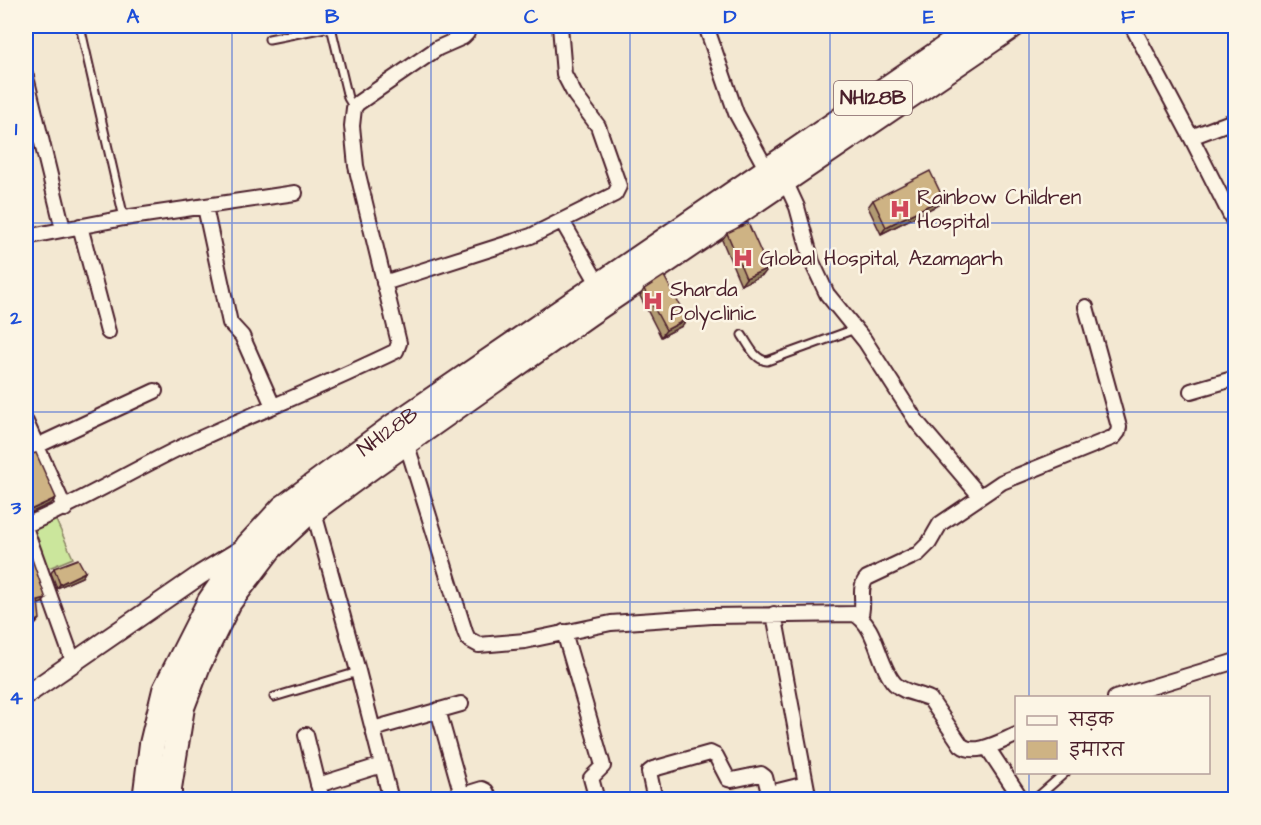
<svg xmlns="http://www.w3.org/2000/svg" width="1261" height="825" viewBox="0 0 1261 825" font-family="'Architects Daughter','Playpen Sans Deva',sans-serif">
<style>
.green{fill:#cbe69c;stroke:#8a8264;stroke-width:1.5}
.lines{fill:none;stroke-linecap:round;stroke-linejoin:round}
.service-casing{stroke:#4a1f2b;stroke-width:11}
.minor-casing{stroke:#4a1f2b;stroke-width:18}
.tertiary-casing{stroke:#4a1f2b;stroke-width:22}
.trunk-casing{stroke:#4a1f2b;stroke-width:28}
.service{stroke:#fcf5e5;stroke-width:7}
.minor{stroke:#fcf5e5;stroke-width:14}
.tertiary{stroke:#fcf5e5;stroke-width:18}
.trunk{stroke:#fcf5e5;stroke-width:24}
.wall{fill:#b19a72;stroke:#4a1f2b;stroke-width:1.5}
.shaded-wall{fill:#907d5c;stroke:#4a1f2b;stroke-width:1.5}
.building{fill:#ceb384;stroke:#4a1f2b;stroke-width:1.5}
.grid{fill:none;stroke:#1d4ed8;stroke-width:1.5;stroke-opacity:0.55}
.labels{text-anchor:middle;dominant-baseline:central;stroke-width:5;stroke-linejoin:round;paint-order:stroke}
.shield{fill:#fcf5e5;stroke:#7f5f63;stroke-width:1.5}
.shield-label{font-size:20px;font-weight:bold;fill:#4a1f2b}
.poi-label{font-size:21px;fill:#4a1f2b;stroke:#fcf5e5;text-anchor:start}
.street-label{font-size:21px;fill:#4a1f2b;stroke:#fcf5e5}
.neatline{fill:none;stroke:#1d4ed8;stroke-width:2}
.grid-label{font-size:20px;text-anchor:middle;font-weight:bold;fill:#1d4ed8}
</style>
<rect width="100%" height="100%" fill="#f3e8d2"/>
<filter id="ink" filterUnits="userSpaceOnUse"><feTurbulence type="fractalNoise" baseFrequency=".0167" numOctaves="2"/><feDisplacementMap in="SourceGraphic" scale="12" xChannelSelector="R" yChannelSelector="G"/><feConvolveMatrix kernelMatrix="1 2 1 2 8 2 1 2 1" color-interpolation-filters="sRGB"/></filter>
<g filter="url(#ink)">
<path class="green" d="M 55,518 L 73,558 L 44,570 L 29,529 Z"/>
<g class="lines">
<g class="service-casing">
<path id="service" d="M 80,26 L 124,218
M 269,39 L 325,28 L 332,31 L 348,98 L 354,108
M 742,335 C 749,345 755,360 767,361 L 855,329
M 274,697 L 358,672
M 1034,800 L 1066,772"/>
</g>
<g class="minor-casing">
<path id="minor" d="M 706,26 L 736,113 L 767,170
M 1132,26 L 1191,137 L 1236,226
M 26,77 L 63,229
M 1191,137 L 1236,120
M 785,181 L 797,207 L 812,262 L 827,294 L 865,341 L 917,422 L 980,496
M 205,207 L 230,323 L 242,336 L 273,406
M 562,221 L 599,285
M 80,226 L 108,332
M 26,237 L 124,218 L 295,193
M 384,283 L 531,236 L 615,194 L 619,186 L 598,126 L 575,95 L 564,74 L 560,26
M 1191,391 L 1236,378
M 26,422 L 65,509
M 406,442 L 465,632 L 468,639 L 479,645 L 525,641 L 611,623 L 712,616 L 854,614 C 877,625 878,666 895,684 C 904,693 918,693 930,699 L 961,745 C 975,757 1001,741 1016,735
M 26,451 L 155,391
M 313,509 L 358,671 L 391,800
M 26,525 C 78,503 126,474 177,449 C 250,415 324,386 396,351 L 399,343 L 356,166 L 352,126 L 354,108 L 358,103 L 438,48 L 463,37 L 467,33 L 468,26
M 26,530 L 73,661
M 774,614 L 809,800
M 860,617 C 866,604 857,588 867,578 L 918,554 L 929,543 L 940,524 L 1002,482 L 1114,437 L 1118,432 L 1119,427 L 1086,307
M 564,632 L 602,762 L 603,766 L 591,778 L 597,800
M 1115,698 L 1236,661
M 438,710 L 462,795
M 373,729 L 461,704
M 306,735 L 322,800
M 987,747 L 1022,800
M 318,785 L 382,765
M 446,800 L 482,789 L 486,791 L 490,800
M 655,800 L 649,772 L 653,769 L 710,753 L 716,756 L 728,779 L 732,780 L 761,774 L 765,777 L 768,789 L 774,792 L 806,784"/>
</g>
<g class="tertiary-casing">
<path id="tertiary" d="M 26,695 L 200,575 L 246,547"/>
</g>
<g class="trunk-casing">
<g id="trunk">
<path id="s1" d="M 145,800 L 152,744 L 165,690 L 210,601 L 248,546 L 283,508 L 394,426 L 978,26"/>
<path d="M 169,800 L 169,788 L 182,707 L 198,665 L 229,602 L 270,548 L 303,517 L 375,464 L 588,314 L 1012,26"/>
</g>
</g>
<use href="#service" class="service"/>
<use href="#minor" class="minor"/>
<use href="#tertiary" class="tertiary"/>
<use href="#trunk" class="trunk"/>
</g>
<path class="wall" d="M 873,200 L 938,205 L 881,234 L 868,207 Z
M 727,233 L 768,268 L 763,275 L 741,285 L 722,240 Z
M 644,289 L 682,326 L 661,337 L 640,296 Z
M 54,568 L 85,572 L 82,577 L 57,588 L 51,573 Z"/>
<path class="shaded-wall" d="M 943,198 L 938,205 L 881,234 L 886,227 Z
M 768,268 L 763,275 L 741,285 L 746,278 Z
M 687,319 L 682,326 L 661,337 L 666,330 Z
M 56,498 L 52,503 L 26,515 L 26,512 Z
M 85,572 L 82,577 L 57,588 L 60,584 Z
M 46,599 L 42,603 L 35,606 L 38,601 Z
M 40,619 L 36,624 L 26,630 L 26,628 Z"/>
<path class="building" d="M 930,171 L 943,198 L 886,227 L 873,200 Z
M 748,223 L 768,268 L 746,278 L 727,233 Z
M 664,276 L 687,319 L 666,330 L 644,289 Z
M 36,453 L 56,498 L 26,512 L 26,454 L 29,455 Z
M 26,542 L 46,599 L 38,601 L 40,619 L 26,628 Z
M 78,559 L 85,572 L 60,584 L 54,568 Z"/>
</g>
<path class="grid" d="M 232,26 L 232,800M 431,26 L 431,800M 630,26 L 630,800M 830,26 L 830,800M 1029,26 L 1029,698M 26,223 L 1236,223M 26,412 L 1236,412M 26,602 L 1236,602M 1029,772 L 1029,800"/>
<defs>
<g id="hospital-bare" transform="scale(1.62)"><path d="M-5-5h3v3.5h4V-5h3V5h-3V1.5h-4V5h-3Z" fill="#d1495b" stroke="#fcf5e5" stroke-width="2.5" paint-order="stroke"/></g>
</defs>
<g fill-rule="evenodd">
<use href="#hospital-bare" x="900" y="209"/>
<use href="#hospital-bare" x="743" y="258"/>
<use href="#hospital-bare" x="653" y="301"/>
</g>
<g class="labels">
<rect class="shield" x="834" y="81" width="78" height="34" rx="4.5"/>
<g class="shield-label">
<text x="873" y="98">NH128B</text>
</g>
<g class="poi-label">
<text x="917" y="197">Rainbow Children<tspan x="917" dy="24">Hospital</tspan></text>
<text x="760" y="258">Global Hospital, Azamgarh</text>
<text x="670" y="289">Sharda<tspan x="670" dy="24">Polyclinic</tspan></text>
</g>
<g class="street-label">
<text stroke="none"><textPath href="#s1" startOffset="460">NH128B</textPath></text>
</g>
</g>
<rect width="1261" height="825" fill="none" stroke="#fcf5e5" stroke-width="66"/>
<rect x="1015" y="696" width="195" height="78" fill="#fcf5e5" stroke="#b59f9b" stroke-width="1.5"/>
<rect x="1027" y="716" width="30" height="9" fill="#fcf5e5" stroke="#b59f9b" stroke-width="1.5"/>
<text x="1069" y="726" font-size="18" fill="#4a1f2b">सड़क</text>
<rect x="1027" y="741" width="30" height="18" fill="#ceb384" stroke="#b59f9b" stroke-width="1.5"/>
<text x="1069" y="756" font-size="18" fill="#4a1f2b">इमारत</text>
<rect x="33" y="33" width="1195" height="759" class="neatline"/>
<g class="grid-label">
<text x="133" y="23">A</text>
<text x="332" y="23">B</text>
<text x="531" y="23">C</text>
<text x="730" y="23">D</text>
<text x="929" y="23">E</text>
<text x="1128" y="23">F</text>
<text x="16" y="135">1</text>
<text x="16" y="324">2</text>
<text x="16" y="514">3</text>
<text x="16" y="704">4</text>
</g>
</svg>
